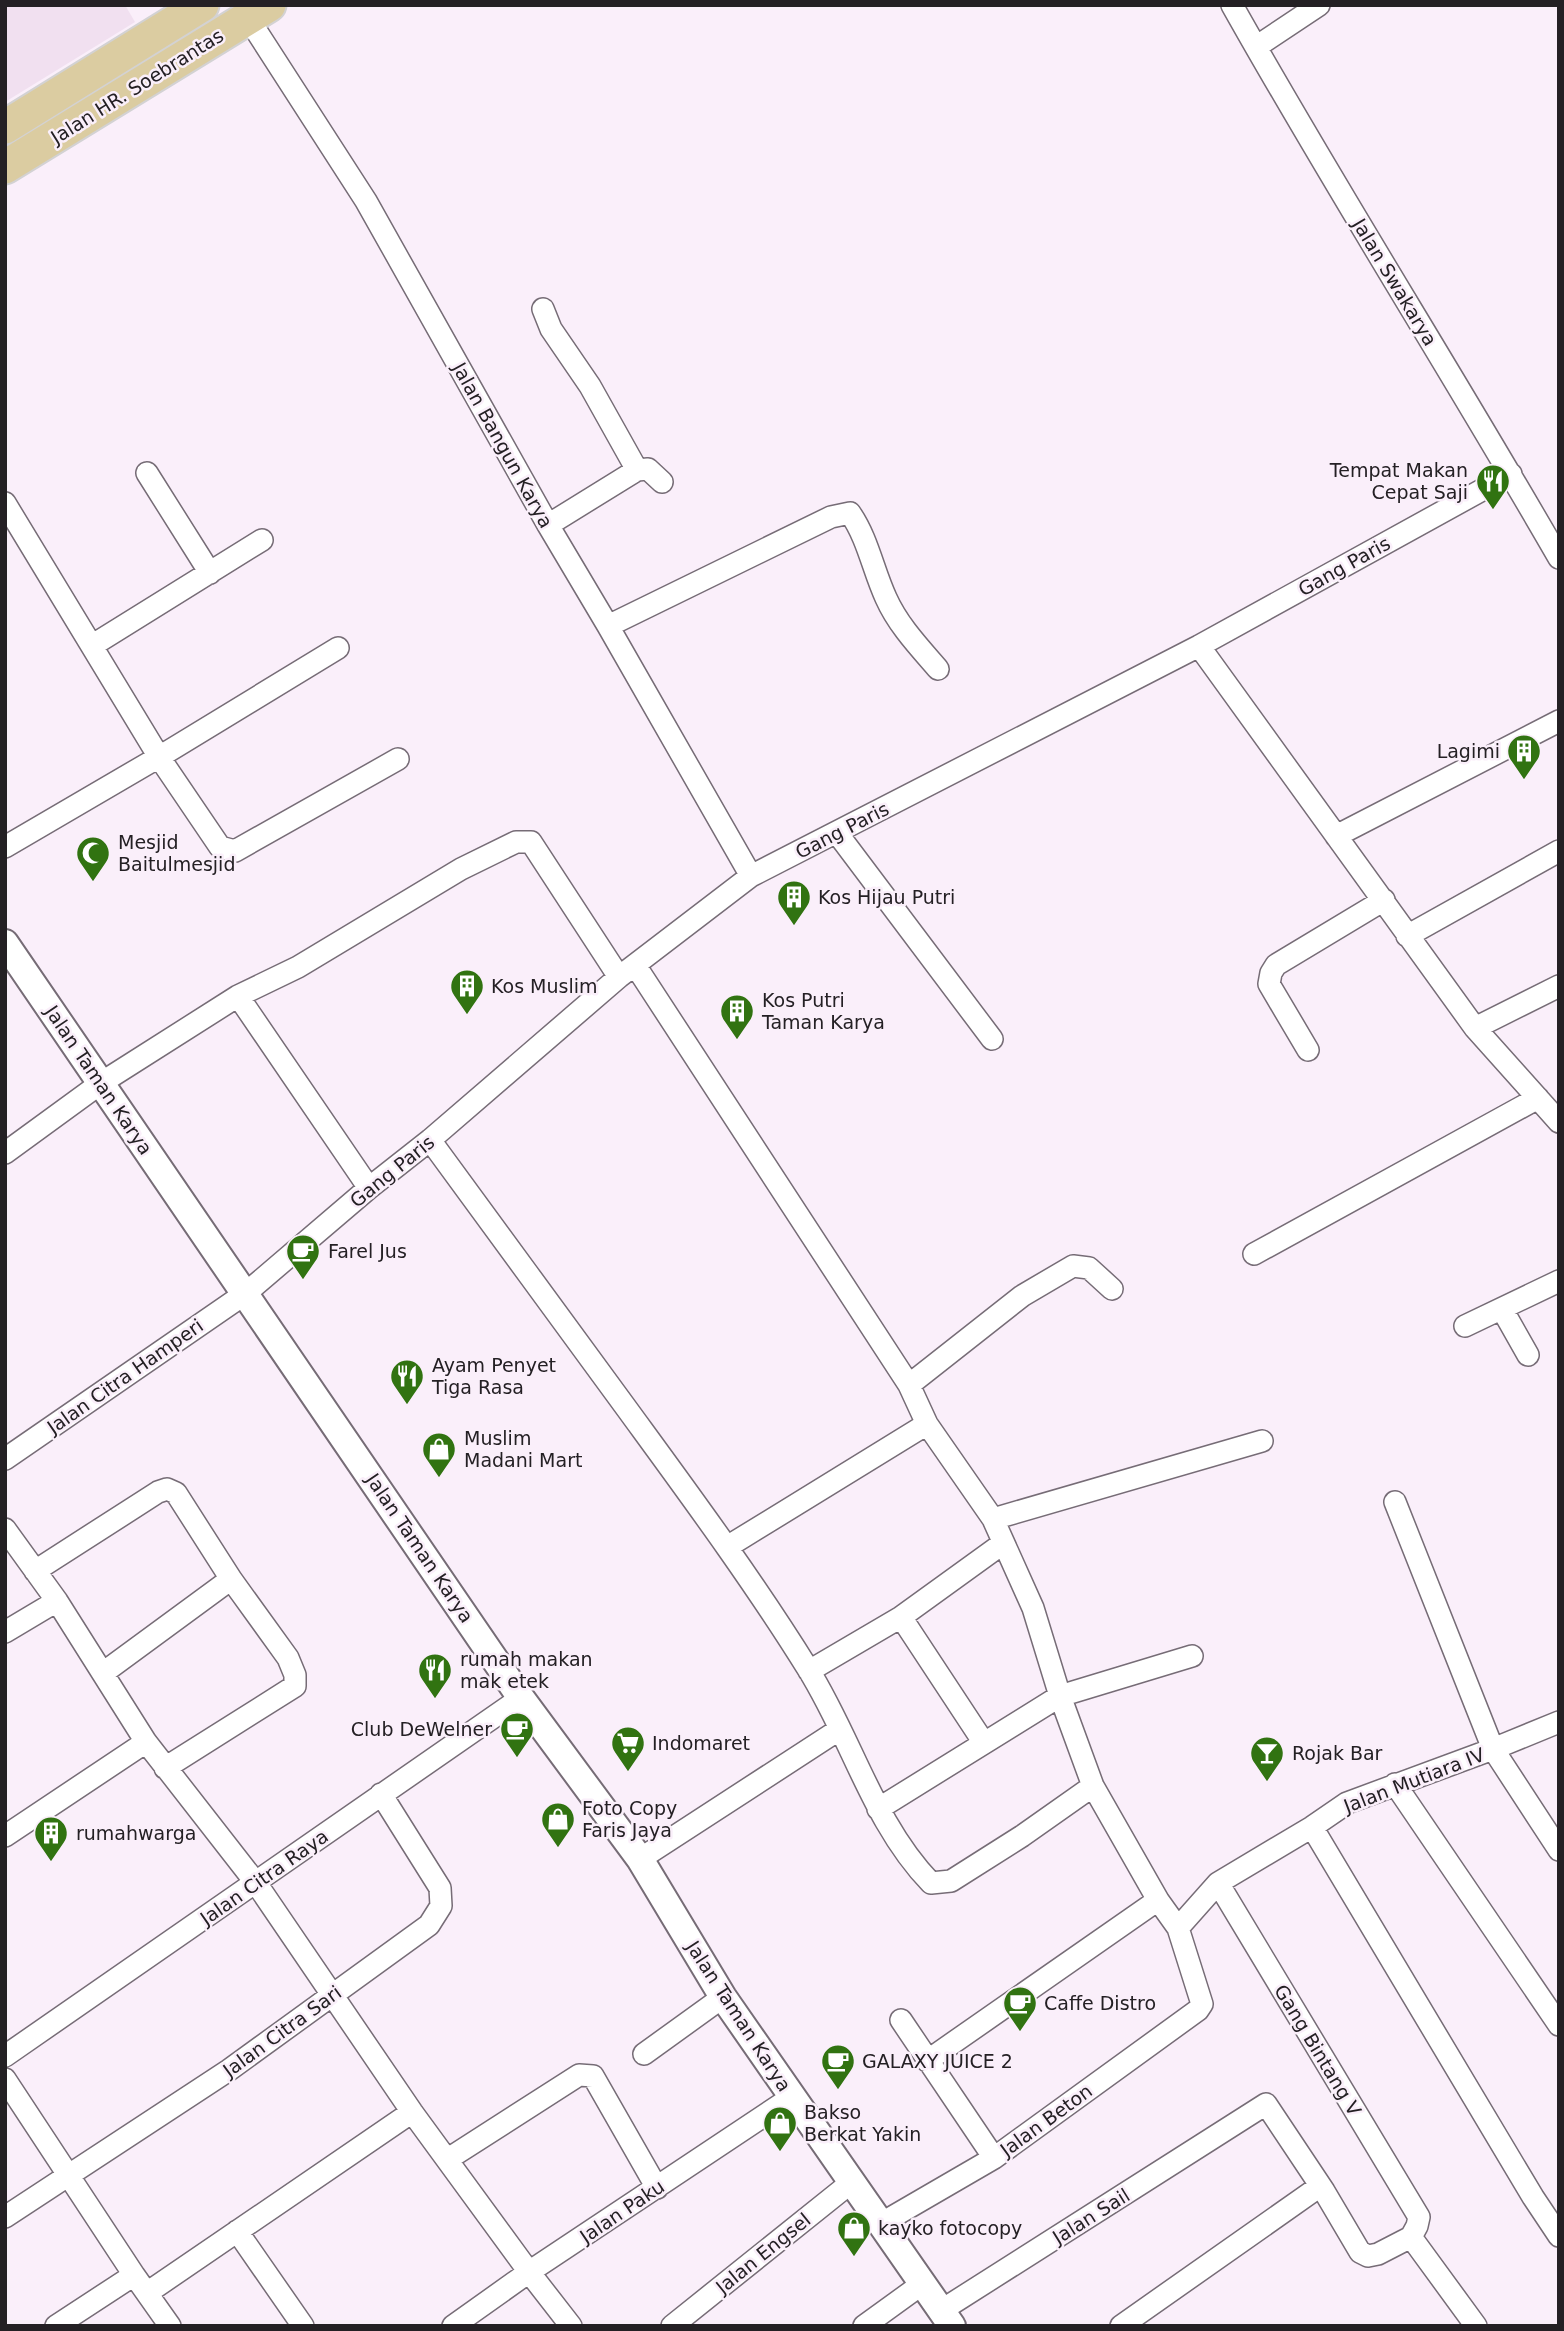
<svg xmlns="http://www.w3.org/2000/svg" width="1564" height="2331" viewBox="0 0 1564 2331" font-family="'DejaVu Sans',sans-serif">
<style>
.built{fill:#f1e0f0}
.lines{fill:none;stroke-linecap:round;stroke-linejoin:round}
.minor-casing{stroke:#766c76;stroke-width:24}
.tertiary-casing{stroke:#766c76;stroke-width:30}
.primary-casing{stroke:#d3d2d3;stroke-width:37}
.minor{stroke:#fff;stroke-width:21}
.tertiary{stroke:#fff;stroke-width:26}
.primary{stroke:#dbcca1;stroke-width:33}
.labels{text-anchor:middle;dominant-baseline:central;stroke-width:5;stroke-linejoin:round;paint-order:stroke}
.street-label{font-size:19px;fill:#242024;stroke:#faeffa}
.poi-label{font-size:19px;fill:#242024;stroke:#faeffa;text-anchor:start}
</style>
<rect width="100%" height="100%" fill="#faeffa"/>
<path class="built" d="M 5,5 L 125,5 L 135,22 L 5,102 Z"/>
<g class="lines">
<g class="minor-casing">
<path id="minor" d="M 1232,5 C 1337,192 1452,372 1559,558
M 248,18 L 366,201 L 548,525 L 608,626 L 751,876
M 1256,47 L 1319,5
M 543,309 L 551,329 L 590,386 L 637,470
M 147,473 L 210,573
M 5,503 L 159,757 L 220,847 L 235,851 L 398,759
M 548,525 L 637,470 L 648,469 L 662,482
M 608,626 L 831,517 L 850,513 C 868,539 873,570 886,598 C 898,625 919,647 938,669
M 93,645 L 262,540
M 1199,646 L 1475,1028 L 1559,1122
M 837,833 L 992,1039
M 1336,836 L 1559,721
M 5,847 L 159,757 L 338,648
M 1407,936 L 1559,851
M 238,996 L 369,1188
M 1475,1028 L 1559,986
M 1308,1050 L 1269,984 L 1271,973 L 1276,965 L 1384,900
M 430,1140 C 496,1230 561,1319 627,1409 C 689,1494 752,1579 808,1669 C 852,1739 873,1823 931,1883 L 951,1881 L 1022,1836 L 1093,1786 L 1060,1696 L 1033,1608 L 993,1519 L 927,1424 L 909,1385 L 635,965
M 5,1153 L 101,1083 L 238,996 L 298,967 L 461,869 L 516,842 L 531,842 L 619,977
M 1254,1254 L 1538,1098
M 1502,1309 L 1528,1355
M 1465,1326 L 1559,1281
M 909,1385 L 1022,1296 L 1073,1266 L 1089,1268 L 1112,1289
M 5,1459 L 246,1293 L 369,1188 L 430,1140 L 619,977 L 751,876 L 1199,646 L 1511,474
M 1395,1502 L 1493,1749 L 1559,1850
M 993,1519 L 1262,1441
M 5,1529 L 57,1601 L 146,1742 L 256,1883 L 412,2112 L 529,2272 L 571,2326
M 727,1547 L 927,1424
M 35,1571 L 158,1492 L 167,1489 L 176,1493 L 231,1579
M 901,1617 L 984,1743
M 5,1632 L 57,1601
M 809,1671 L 901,1617 L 1002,1544
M 103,1673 L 231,1579 L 288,1658 L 295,1675 L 295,1686 L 165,1768
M 1395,1784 L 1559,2025
M 1093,1786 L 1158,1900
M 878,1809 L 1060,1696 L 1192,1656
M 1312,1827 L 1533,2197 L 1559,2236
M 5,1836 L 146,1742
M 640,1859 L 840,1729
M 1178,1928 L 1218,1883 L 1312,1827 L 1347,1803 L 1493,1749 L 1559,1722
M 901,2020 L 994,2158
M 644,2054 L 723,1997
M 5,2056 L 521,1698
M 5,2079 L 134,2275 L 170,2326
M 448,2159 L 579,2075 L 593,2076 L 657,2188
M 5,2217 L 229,2070 L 429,1925 L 441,1906 L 440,1888 L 381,1794
M 882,2223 L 994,2158 L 1198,2010 L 1202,2004 L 1178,1928 L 1158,1900 L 927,2061
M 237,2231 L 303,2326
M 1411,2237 L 1476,2326
M 147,2293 L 412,2112
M 942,2310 L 1266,2104 L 1324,2191 L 1360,2252 L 1368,2256 L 1378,2254 L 1411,2237 L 1417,2226 L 1419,2217 L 1218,1883
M 56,2326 L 134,2275
M 453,2326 L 529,2272 L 792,2097
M 672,2326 L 853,2181
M 864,2326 L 922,2284
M 1121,2326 L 1313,2191 L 1319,2189 L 1324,2191"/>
</g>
<g class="tertiary-casing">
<path id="tertiary" d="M 5,943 L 521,1698 L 640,1859 L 723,1997 L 952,2326"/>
</g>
<g class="primary-casing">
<path id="primary" d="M 5,127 L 202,5
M 5,167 L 269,5"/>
</g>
<use href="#minor" class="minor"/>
<use href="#tertiary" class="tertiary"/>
<use href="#primary" class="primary"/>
</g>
<defs>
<g id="restaurant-pin" transform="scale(1.75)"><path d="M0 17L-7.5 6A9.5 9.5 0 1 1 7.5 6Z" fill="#317311" stroke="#faeffa"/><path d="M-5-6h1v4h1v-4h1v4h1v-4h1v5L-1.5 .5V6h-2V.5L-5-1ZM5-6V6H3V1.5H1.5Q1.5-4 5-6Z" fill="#fff"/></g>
<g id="building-pin" transform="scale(1.75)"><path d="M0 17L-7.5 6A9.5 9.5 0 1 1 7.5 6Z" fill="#317311" stroke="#faeffa"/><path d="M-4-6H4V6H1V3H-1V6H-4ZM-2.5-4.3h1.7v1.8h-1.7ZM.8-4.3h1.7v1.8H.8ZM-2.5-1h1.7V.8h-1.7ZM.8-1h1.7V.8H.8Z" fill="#fff"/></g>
<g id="mosque-pin" transform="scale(1.75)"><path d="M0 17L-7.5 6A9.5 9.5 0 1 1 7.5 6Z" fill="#317311" stroke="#faeffa"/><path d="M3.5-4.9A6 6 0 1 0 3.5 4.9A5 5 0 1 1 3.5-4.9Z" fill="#fff"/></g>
<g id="cafe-pin" transform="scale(1.75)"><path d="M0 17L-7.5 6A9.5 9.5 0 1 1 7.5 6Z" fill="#317311" stroke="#faeffa"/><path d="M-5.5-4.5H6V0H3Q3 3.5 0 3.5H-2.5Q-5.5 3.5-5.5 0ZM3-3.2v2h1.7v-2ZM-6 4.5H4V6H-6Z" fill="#fff"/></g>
<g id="shop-pin" transform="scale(1.75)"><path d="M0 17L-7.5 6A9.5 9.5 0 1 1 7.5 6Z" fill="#317311" stroke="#faeffa"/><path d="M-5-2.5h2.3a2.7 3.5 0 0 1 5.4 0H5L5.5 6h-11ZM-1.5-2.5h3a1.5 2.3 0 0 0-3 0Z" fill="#fff"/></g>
<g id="supermarket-pin" transform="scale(1.75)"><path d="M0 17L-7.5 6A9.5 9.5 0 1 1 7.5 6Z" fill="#317311" stroke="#faeffa"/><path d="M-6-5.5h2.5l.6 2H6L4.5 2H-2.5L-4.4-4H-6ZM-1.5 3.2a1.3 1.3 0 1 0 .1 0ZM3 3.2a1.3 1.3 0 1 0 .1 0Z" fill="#fff"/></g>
<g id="bar-pin" transform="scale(1.75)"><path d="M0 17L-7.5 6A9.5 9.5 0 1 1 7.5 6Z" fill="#317311" stroke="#faeffa"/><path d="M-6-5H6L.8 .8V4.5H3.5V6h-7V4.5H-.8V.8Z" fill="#fff"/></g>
</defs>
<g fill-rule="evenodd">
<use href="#restaurant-pin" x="1493" y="481"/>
<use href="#building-pin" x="1524" y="751"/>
<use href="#mosque-pin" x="93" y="853"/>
<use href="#building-pin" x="794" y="897"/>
<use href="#building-pin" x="467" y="986"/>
<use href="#building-pin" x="737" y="1011"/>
<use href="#cafe-pin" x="303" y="1251"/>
<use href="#restaurant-pin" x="407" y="1376"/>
<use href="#shop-pin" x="439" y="1449"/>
<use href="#restaurant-pin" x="435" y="1670"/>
<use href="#cafe-pin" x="517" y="1729"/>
<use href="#supermarket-pin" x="628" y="1743"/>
<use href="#bar-pin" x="1267" y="1753"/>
<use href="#shop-pin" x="558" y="1819"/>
<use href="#building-pin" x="51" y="1833"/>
<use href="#cafe-pin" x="1020" y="2003"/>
<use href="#cafe-pin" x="838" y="2061"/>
<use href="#shop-pin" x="780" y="2123"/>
<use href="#shop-pin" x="854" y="2228"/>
</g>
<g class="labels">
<g class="street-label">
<text transform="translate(137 86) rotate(-32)">Jalan HR. Soebrantas</text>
<text transform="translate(1395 282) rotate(59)">Jalan Swakarya</text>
<text transform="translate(503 445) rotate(61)">Jalan Bangun Karya</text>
<text transform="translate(1344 566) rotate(-29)">Gang Paris</text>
<text transform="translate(842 830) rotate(-27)">Gang Paris</text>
<text transform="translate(99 1080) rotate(56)">Jalan Taman Karya</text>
<text transform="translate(392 1171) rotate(-39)">Gang Paris</text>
<text transform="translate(125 1376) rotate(-35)">Jalan Citra Hamperi</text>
<text transform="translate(420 1548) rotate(56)">Jalan Taman Karya</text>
<text transform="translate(1414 1780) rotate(-21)">Jalan Mutiara IV</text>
<text transform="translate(264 1877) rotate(-35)">Jalan Citra Raya</text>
<text transform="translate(739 2016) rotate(57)">Jalan Taman Karya</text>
<text transform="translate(282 2031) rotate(-36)">Jalan Citra Sari</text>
<text transform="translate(1318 2050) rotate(59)">Gang Bintang V</text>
<text transform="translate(1046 2120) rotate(-36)">Jalan Beton</text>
<text transform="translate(622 2211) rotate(-34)">Jalan Paku</text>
<text transform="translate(1091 2216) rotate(-32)">Jalan Sail</text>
<text transform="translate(763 2253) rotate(-39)">Jalan Engsel</text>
</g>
<g class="poi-label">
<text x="1468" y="470" text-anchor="end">Tempat Makan<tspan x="1468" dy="22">Cepat Saji</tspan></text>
<text x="1500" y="751" text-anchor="end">Lagimi</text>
<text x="118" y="842">Mesjid<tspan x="118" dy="22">Baitulmesjid</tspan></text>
<text x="818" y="897">Kos Hijau Putri</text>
<text x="491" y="986">Kos Muslim</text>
<text x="762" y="1000">Kos Putri<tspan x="762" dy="22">Taman Karya</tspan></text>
<text x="328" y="1251">Farel Jus</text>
<text x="432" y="1365">Ayam Penyet<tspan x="432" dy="22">Tiga Rasa</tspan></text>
<text x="464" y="1438">Muslim<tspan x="464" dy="22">Madani Mart</tspan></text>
<text x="460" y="1659">rumah makan<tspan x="460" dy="22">mak etek</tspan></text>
<text x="492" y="1729" text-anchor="end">Club DeWelner</text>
<text x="652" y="1743">Indomaret</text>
<text x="1292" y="1753">Rojak Bar</text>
<text x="582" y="1808">Foto Copy<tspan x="582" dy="22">Faris Jaya</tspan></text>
<text x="76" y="1833">rumahwarga</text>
<text x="1044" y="2003">Caffe Distro</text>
<text x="862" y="2061">GALAXY JUICE 2</text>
<text x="804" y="2112">Bakso<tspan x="804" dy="22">Berkat Yakin</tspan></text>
<text x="878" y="2228">kayko fotocopy</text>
</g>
</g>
<rect width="1564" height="2331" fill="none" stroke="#242024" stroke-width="14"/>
</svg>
